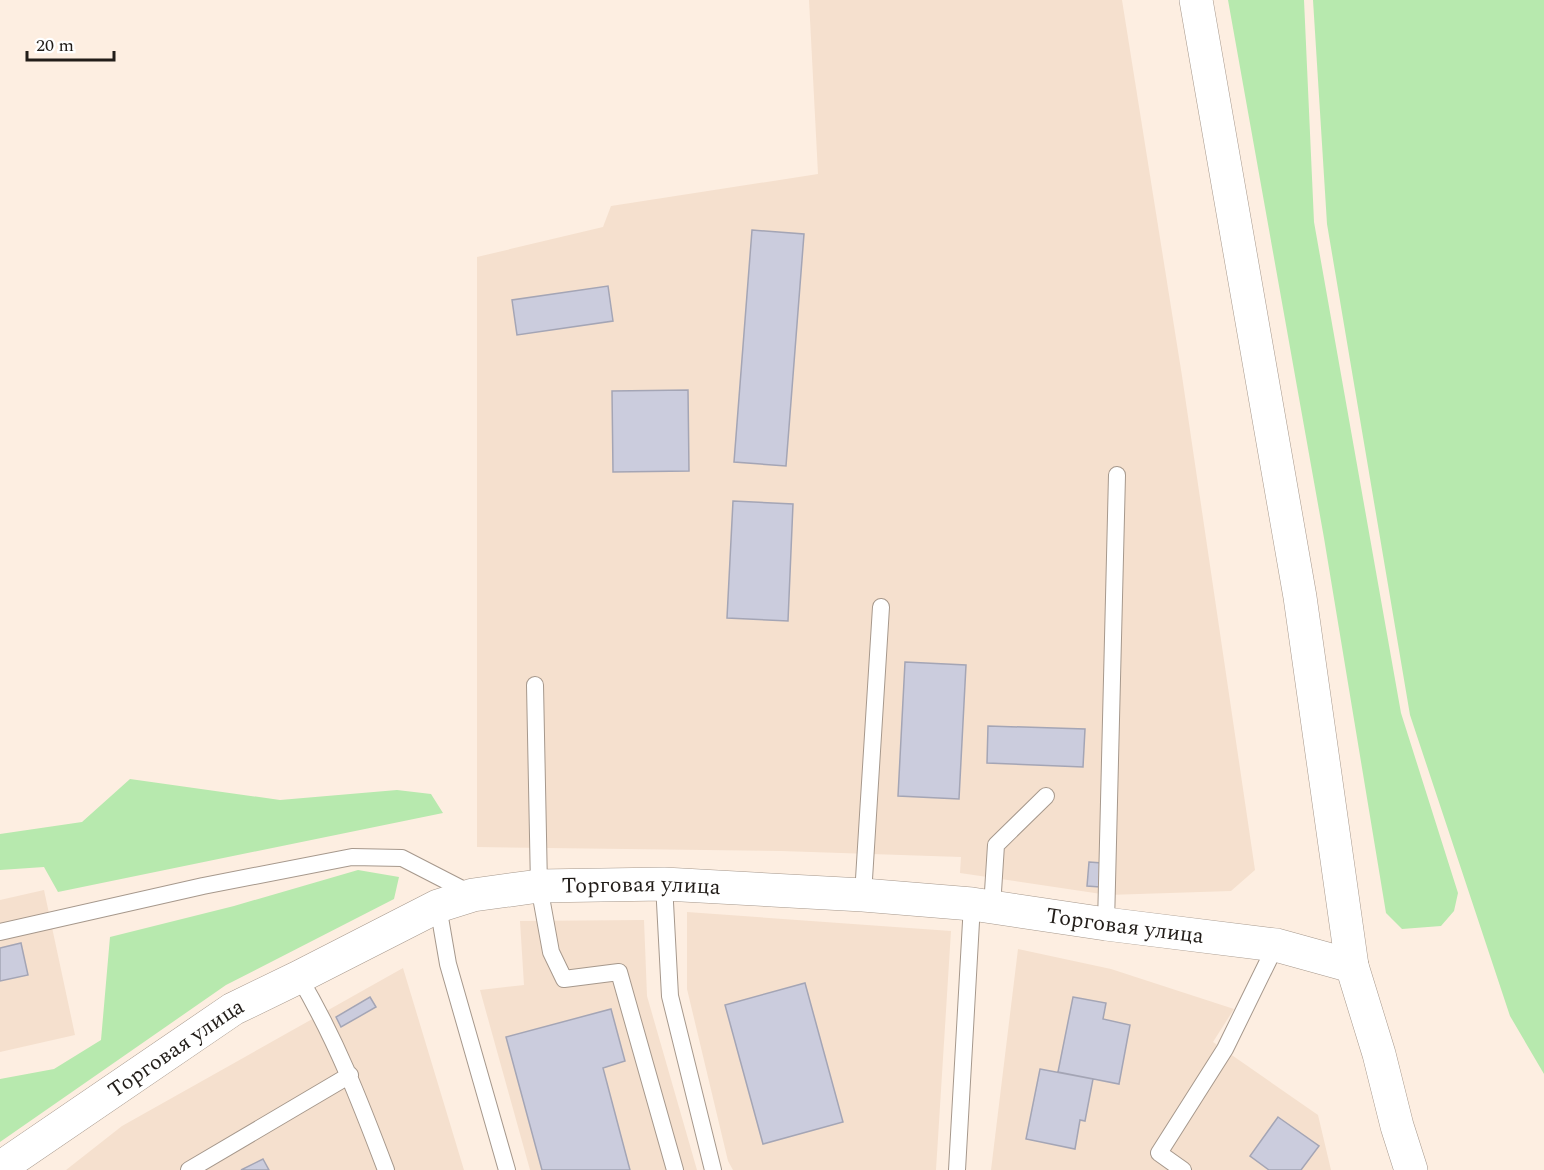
<svg xmlns="http://www.w3.org/2000/svg" width="1544" height="1170" viewBox="0 0 1544 1170" font-family="Spectral,serif">
<style>
.built{fill:#f5e0ce}
.green{fill:#b7e9ae}
.building{fill:#cbccdd;stroke:#a4a5b5;stroke-width:1.5}
.lines{fill:none;stroke-linecap:round;stroke-linejoin:round}
.lane-casing{stroke:#a6988c;stroke-width:18}
.street-casing{stroke:#a6988c;stroke-width:34}
.secondary-casing{stroke:#a6988c;stroke-width:34}
.lane{stroke:#fff;stroke-width:16}
.street{stroke:#fff;stroke-width:33}
.secondary{stroke:#fff;stroke-width:33}
.labels{text-anchor:middle;dominant-baseline:central;stroke-width:5;stroke-linejoin:round;paint-order:stroke}
.street-label{font-size:22px;fill:#221d19;stroke:#fff}
</style>
<rect width="100%" height="100%" fill="#fdeee1"/>
<path class="built" d="M 809,0 L 1122,0 L 1182,376 L 1255,870 L 1231,891 L 1108,895 L 960,873 L 961,857 L 781,851 L 477,847 L 477,257 L 603,227 L 611,206 L 818,174 Z
M 44,890 L 75,1035 L 0,1052 L 0,900 Z
M 687,912 L 951,931 L 936,1170 L 733,1170 L 728,1161 L 687,989 Z
M 644,920 L 647,996 L 697,1170 L 530,1170 L 480,990 L 524,985 L 520,921 Z
M 1018,949 L 1111,969 L 1234,1009 L 1213,1042 L 1318,1115 L 1331,1170 L 991,1170 Z
M 403,968 L 464,1170 L 66,1170 L 122,1126 Z"/>
<path class="green" d="M 1228,0 L 1304,0 L 1314,222 L 1401,713 L 1458,893 L 1454,911 L 1441,926 L 1402,929 L 1386,913 L 1324,538 Z
M 1313,0 L 1544,0 L 1544,1074 L 1510,1016 L 1410,715 L 1327,224 Z
M 130,779 L 280,800 L 397,790 L 431,794 L 443,813 L 58,892 L 44,867 L 0,870 L 0,834 L 82,822 Z
M 358,870 L 399,877 L 394,899 L 226,985 L 0,1142 L 0,1079 L 54,1069 L 101,1040 L 110,937 L 234,906 Z"/>
<path class="building" d="M 752,230 L 804,234 L 786,466 L 734,462 Z
M 608,286 L 613,321 L 517,335 L 512,300 Z
M 688,390 L 689,471 L 613,472 L 612,391 Z
M 733,501 L 793,504 L 788,621 L 727,618 Z
M 905,662 L 966,665 L 959,799 L 898,796 Z
M 988,726 L 1085,729 L 1083,767 L 987,763 Z
M 1089,862 L 1102,863 L 1100,887 L 1087,886 Z
M 21,943 L 28,975 L 0,981 L 0,948 Z
M 805,983 L 843,1122 L 763,1144 L 725,1005 Z
M 370,997 L 376,1007 L 341,1027 L 336,1017 Z
M 1073,997 L 1106,1003 L 1103,1019 L 1130,1025 L 1119,1084 L 1058,1072 Z
M 611,1009 L 625,1061 L 603,1068 L 630,1170 L 542,1170 L 506,1037 Z
M 1040,1069 L 1093,1079 L 1085,1121 L 1080,1120 L 1075,1149 L 1026,1139 Z
M 1278,1117 L 1319,1146 L 1301,1170 L 1269,1170 L 1250,1156 Z
M 263,1159 L 269,1170 L 241,1170 Z"/>
<g class="lines">
<g class="lane-casing">
<path id="lane" d="M 535,685 L 539,886 L 551,952 L 564,979 L 619,972 L 675,1170
M 664,884 L 670,996 L 713,1170
M 863,895 L 881,607
M 438,906 L 448,964 L 507,1170
M 992,907 L 996,845 L 1046,796
M 1106,924 L 1117,475
M 0,932 L 203,886 L 352,857 L 402,858 L 472,894
M 299,977 C 336,1039 361,1104 386,1170
M 189,1170 L 350,1075
M 957,1170 L 972,904
M 1183,1170 L 1159,1153 L 1225,1049 L 1276,945"/>
</g>
<g class="street-casing">
<g id="street">
<path id="s1" d="M 0,1168 L 233,1009 L 299,977 L 438,906 L 473,895 L 539,886 L 664,884 L 863,895 L 972,904 L 1106,924 L 1276,945 L 1352,966"/>
</g>
</g>
<g class="secondary-casing">
<path id="secondary" d="M 1196,0 L 1300,597 L 1352,966 L 1379,1054 L 1397,1126 L 1411,1170"/>
</g>
<use href="#lane" class="lane"/>
<use href="#street" class="street"/>
<use href="#secondary" class="secondary"/>
</g>
<g class="labels">
<g class="street-label">
<text stroke="none"><textPath href="#s1" startOffset="717">Торговая улица</textPath></text>
<text stroke="none"><textPath href="#s1" startOffset="1203">Торговая улица</textPath></text>
<text stroke="none"><textPath href="#s1" startOffset="213">Торговая улица</textPath></text>
</g>
</g>
<path d="M27 51v9h87v-9" fill="none" stroke="#221d19" stroke-width="3"/>
<text x="36" y="51" font-size="18" fill="#221d19" stroke="#ffffff" stroke-width="4.5" paint-order="stroke">20 m</text>
</svg>
